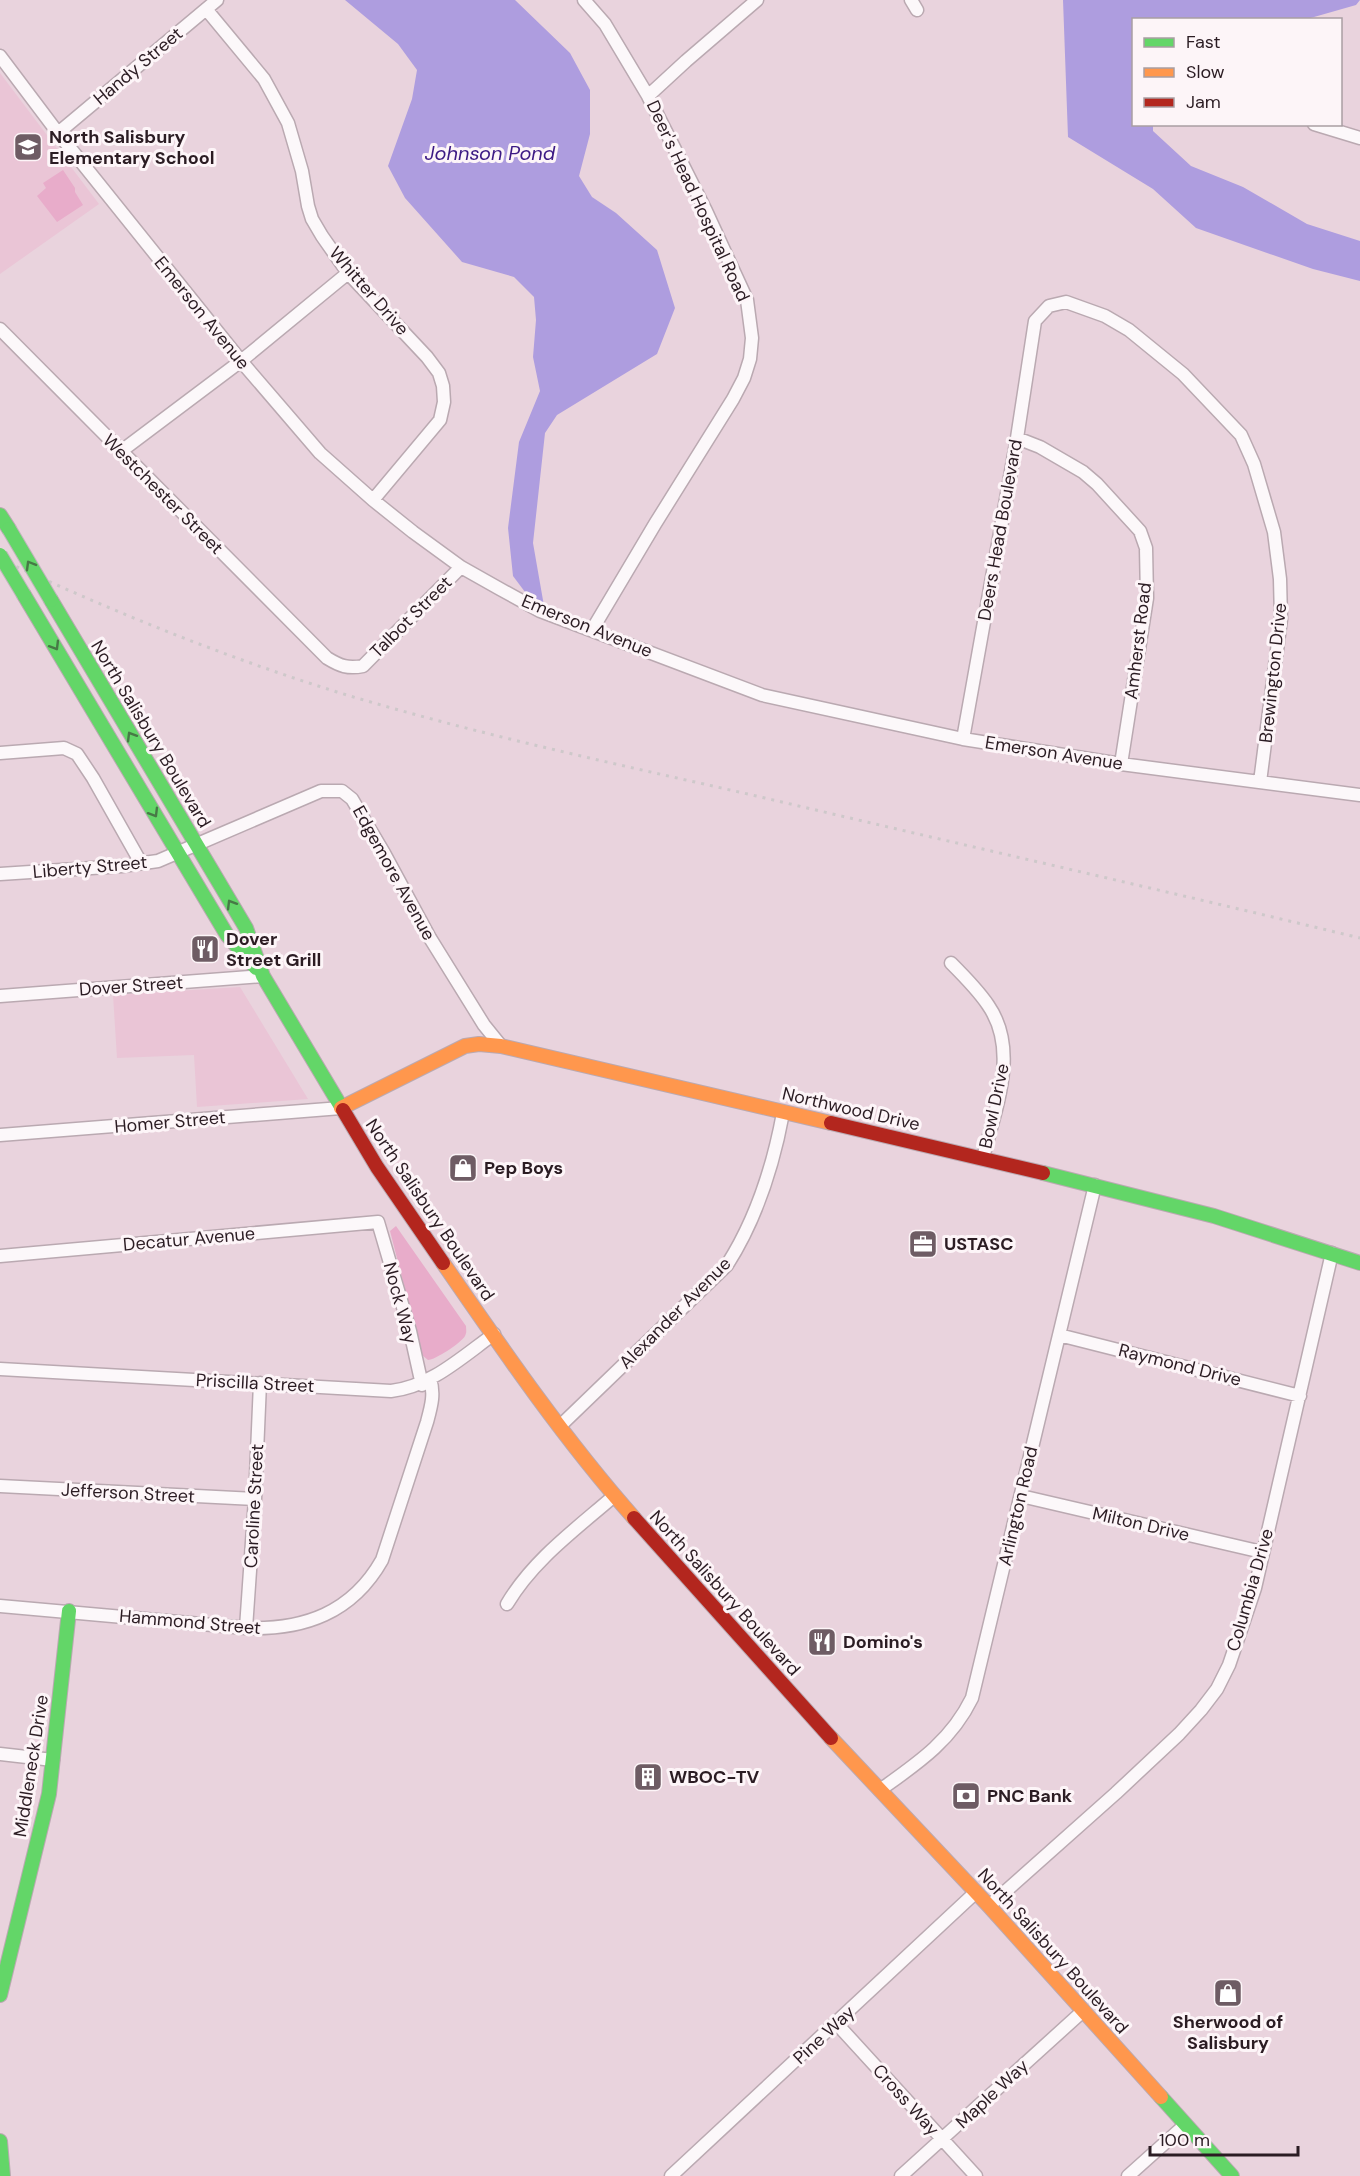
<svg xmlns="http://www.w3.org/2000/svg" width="1360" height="2176" viewBox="0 0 1360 2176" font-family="'DM Sans',sans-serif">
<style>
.built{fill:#eac5d6}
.green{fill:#e8acca}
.water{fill:#ae9ddf}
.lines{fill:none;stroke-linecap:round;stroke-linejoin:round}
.street-casing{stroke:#baa9b1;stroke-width:15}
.fast-casing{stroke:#baa9b1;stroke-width:16}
.slow-casing{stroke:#baa9b1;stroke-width:16}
.jam-casing{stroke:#baa9b1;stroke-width:16}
.street{stroke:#fcf8fa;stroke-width:12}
.fast{stroke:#63d668;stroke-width:14}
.slow{stroke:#ff974d;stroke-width:14}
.jam{stroke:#b3261e;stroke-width:14}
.rail{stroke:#cec8ca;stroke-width:3;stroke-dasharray:3 6;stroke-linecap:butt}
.fast-bridge-casing{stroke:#c0b5bb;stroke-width:16;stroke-linecap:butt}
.fast-bridge{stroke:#63d668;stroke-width:14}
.oneway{stroke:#477946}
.labels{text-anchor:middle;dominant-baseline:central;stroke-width:6;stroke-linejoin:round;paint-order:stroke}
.street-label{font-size:18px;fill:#2b1c23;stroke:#fdf5f8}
.poi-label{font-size:18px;font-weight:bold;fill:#2b1c23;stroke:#fdf5f8;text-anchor:start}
.water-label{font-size:20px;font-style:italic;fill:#3c1a84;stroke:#fdf5f8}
</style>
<rect width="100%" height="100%" fill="#e9d3dd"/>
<path class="built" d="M 0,73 L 99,204 L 0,274 Z
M 240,987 L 308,1099 L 197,1107 L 194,1055 L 117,1058 L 113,995 Z"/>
<path class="green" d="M 63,170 L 75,188 L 75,192 L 83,205 L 57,222 L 37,196 L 46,188 L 43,183 Z
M 396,1226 L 466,1326 C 466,1330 467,1332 465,1336 C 461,1343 435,1360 428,1360 L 422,1355 L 390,1231 Z"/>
<path class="water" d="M 345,0 L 515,0 L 570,53 L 590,90 L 590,134 L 579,176 L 592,197 L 616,213 L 657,250 L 675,308 L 657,354 L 557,415 L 545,433 L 533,543 L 544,606 L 531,600 L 513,576 L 508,528 L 519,442 L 540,391 L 533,357 L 536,320 L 534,297 L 514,277 L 462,262 L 405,198 L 388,166 L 412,99 L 417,70 L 398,44 Z
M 1063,0 L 1360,0 L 1356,5 L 1307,19 L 1134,20 L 1134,124 L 1153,125 L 1153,131 L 1191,166 L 1243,187 L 1307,224 L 1360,241 L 1360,281 L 1313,269 L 1196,228 L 1153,189 L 1068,137 Z"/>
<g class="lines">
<g class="street-casing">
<path id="street" d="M 584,0 L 605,24 L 648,96 L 706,211 L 747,300 L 752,338 L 750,359 L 744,378 L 733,399 L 655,524 L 592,630
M 911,0 L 917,10
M 206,9 L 264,79 L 288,123 L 302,171 L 308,206 L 312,219 L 322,236 L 348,273 L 427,357 L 439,373 L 443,386 L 444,402 L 440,420 L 373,500
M 0,56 L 58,133 L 241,361 L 320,453 L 373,500 L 413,532 L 461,567 L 500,589 L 540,611 L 762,695 L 963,739 L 1121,764 L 1360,795
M 648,96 L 686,61 L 757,0
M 1314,124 L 1360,138
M 58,133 L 217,0
M 0,329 L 327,658 C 340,666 348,669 363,666 L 461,567
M 1017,438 L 1040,447 L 1083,472 L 1097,484 L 1140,531 L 1146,548 L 1147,598 L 1121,764
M 120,452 L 241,361 L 348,273
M 963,739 L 1017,438 L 1035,321 L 1049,306 L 1066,302 L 1105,316 L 1129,330 L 1183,374 L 1241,435 L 1254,464 L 1274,532 L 1280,579 L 1281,619 L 1260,782
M 0,753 L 64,748 L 77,754 L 93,778 L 141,863
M 0,874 L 122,866 L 158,861 L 321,791 L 342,791 L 352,799 L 384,853 L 430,938 L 484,1025 L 501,1046
M 951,963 C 964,976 978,990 988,1005 C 1020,1051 995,1109 983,1158
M 0,996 L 263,976
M 0,1135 L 341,1108
M 0,1256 L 378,1222 L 410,1331 L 422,1385
M 1059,1335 L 1300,1396
M 0,1369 L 391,1391 C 430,1387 462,1357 494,1334
M 560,1426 L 727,1265 C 757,1218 773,1167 783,1113
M 0,1486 L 255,1499
M 1021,1496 L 1262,1552
M 507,1604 C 533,1560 576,1529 614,1496
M 0,1606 L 246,1628 C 304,1630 352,1613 382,1560 L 427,1422 C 431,1407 435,1394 430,1379
M 246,1628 L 255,1499 L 260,1383
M 0,1754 L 53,1760
M 880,1790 C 918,1763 951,1741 972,1698 L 1095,1185
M 989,1906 L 1116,1793 L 1179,1734 L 1201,1710 L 1217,1689 L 1229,1665 L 1255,1588 L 1332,1253
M 837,2024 L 976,2176
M 671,2176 L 976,1892
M 901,2176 L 1083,2011
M 1128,2176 L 1185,2125"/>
</g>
<g class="fast-casing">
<path id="fast" d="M 0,515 L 9,529
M 24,595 L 227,935 L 256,968
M 51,600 L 246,928 L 263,976 L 343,1110
M 1043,1173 L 1214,1216 L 1360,1263
M 0,1995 L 49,1794 L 69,1611
M 1161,2097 L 1232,2176
M 0,2141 L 3,2176"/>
</g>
<g class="slow-casing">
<path id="slow" d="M 341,1108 L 465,1046 L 479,1044 L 501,1046 L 831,1123
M 443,1263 C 503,1350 564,1439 634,1518
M 831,1738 L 989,1906 L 1161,2097"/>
</g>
<g class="jam-casing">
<path id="jam" d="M 343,1110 L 377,1167 L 443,1263
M 831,1123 L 1043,1173
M 634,1518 L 831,1738"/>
</g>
<use href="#street" class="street"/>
<use href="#fast" class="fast"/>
<use href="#slow" class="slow"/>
<use href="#jam" class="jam"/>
<path class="rail" d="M 0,559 C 109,610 222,656 337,692 C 478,735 622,765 765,798 C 963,845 1162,890 1360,938"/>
<g class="fast-bridge-casing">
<path id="fast-bridge" d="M 9,529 L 51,600
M 0,555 L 24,595"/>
</g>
<use href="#fast-bridge" class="fast-bridge"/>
</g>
<defs><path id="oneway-chevron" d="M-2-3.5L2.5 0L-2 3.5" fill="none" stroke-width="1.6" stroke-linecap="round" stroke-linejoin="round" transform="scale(1.5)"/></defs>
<g class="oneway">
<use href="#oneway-chevron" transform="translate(30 565) rotate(-120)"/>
<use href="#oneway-chevron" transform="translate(55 646) rotate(59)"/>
<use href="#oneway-chevron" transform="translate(131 736) rotate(-121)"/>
<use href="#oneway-chevron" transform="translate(154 813) rotate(59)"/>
<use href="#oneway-chevron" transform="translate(231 904) rotate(-121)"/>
</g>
<defs>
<g id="school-square" transform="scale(1.5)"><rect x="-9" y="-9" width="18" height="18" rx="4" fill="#6e5c64" stroke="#fdf5f8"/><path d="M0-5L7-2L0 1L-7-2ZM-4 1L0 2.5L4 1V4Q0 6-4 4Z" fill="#fff"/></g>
<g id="restaurant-square" transform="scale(1.5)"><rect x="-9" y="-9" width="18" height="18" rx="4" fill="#6e5c64" stroke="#fdf5f8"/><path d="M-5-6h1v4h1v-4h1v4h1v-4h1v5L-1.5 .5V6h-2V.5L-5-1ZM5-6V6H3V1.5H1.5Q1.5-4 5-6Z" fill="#fff"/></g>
<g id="shop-square" transform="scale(1.5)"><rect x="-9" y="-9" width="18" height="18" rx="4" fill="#6e5c64" stroke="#fdf5f8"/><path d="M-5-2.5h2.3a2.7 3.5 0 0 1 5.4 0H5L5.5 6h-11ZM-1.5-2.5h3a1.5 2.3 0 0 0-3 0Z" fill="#fff"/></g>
<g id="office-square" transform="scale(1.5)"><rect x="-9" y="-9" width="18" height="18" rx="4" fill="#6e5c64" stroke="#fdf5f8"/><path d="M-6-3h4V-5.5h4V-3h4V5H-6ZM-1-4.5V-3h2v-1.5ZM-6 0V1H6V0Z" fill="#fff"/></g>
<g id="building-square" transform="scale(1.5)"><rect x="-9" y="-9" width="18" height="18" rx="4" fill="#6e5c64" stroke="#fdf5f8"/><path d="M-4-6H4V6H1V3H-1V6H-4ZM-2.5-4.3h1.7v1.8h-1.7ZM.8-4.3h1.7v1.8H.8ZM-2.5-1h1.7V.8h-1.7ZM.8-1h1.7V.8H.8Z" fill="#fff"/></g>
<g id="bank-square" transform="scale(1.5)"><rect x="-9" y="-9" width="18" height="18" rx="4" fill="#6e5c64" stroke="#fdf5f8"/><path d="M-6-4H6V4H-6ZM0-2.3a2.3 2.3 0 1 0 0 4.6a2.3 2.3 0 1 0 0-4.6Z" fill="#fff"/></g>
</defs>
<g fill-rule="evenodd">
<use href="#school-square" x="28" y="147"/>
<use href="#restaurant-square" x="205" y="949"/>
<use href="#shop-square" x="463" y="1168"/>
<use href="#office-square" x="923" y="1244"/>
<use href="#restaurant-square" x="822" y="1642"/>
<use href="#building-square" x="648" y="1777"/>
<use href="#bank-square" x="966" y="1796"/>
<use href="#shop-square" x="1228" y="1993"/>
</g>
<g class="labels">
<g class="street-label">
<text transform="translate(138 66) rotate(-40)">Handy Street</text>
<text transform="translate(698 201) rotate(65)">Deer's Head Hospital Road</text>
<text transform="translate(369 291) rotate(49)">Whitter Drive</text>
<text transform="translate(202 313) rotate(51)">Emerson Avenue</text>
<text transform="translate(163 494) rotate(45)">Westchester Street</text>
<text transform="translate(1000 530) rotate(-80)">Deers Head Boulevard</text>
<text transform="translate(411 617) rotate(-45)">Talbot Street</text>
<text transform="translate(587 626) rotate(22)">Emerson Avenue</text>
<text transform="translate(1138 641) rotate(-83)">Amherst Road</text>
<text transform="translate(1273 673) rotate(-84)">Brewington Drive</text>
<text transform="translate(151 734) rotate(59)">North Salisbury Boulevard</text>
<text transform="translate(1054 753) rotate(9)">Emerson Avenue</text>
<text transform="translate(90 867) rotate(-5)">Liberty Street</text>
<text transform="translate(394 873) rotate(61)">Edgemore Avenue</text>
<text transform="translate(131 986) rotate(-4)">Dover Street</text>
<text transform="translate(994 1106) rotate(-78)">Bowl Drive</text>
<text transform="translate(851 1109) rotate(13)">Northwood Drive</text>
<text transform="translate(170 1122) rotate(-5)">Homer Street</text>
<text transform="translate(430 1210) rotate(56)">North Salisbury Boulevard</text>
<text transform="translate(189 1239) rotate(-5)">Decatur Avenue</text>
<text transform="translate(400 1303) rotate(75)">Nock Way</text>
<text transform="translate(675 1313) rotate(-45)">Alexander Avenue</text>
<text transform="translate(1180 1365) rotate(14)">Raymond Drive</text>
<text transform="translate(255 1383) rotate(3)">Priscilla Street</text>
<text transform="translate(128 1493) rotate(3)">Jefferson Street</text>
<text transform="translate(254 1506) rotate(-87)">Caroline Street</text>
<text transform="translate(1018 1506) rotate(-77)">Arlington Road</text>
<text transform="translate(1141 1524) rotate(13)">Milton Drive</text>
<text transform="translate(1250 1590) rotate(-74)">Columbia Drive</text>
<text transform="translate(725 1593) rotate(48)">North Salisbury Boulevard</text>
<text transform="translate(190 1622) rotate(5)">Hammond Street</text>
<text transform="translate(31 1766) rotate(-81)">Middleneck Drive</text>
<text transform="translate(1053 1951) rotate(48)">North Salisbury Boulevard</text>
<text transform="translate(824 2035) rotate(-43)">Pine Way</text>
<text transform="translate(992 2094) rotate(-43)">Maple Way</text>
<text transform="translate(906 2100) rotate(48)">Cross Way</text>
</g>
<g class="poi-label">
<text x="49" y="137">North Salisbury<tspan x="49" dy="21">Elementary School</tspan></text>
<text x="226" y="939">Dover<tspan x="226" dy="21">Street Grill</tspan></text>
<text x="484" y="1168">Pep Boys</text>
<text x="944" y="1244">USTASC</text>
<text x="843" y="1642">Domino's</text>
<text x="669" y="1777">WBOC-TV</text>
<text x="987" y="1796">PNC Bank</text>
<text x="1228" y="2022" text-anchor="middle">Sherwood of<tspan x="1228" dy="21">Salisbury</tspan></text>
</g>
<g class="water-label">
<text x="490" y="153">Johnson Pond</text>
</g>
</g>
<rect x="1132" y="18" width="210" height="108" fill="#fdf5f8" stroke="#a99ea3" stroke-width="1.5"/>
<rect x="1144" y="38" width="30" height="9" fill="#63d668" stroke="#a99ea3" stroke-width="1.5"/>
<text x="1186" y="48" font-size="18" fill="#2b1c23">Fast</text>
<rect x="1144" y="68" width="30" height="9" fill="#ff974d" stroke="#a99ea3" stroke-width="1.5"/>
<text x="1186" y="78" font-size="18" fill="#2b1c23">Slow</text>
<rect x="1144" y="98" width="30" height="9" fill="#b3261e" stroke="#a99ea3" stroke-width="1.5"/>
<text x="1186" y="108" font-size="18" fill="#2b1c23">Jam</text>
<path d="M1150 2146v9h148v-9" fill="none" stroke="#2b1c23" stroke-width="3"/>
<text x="1159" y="2146" font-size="18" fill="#2b1c23" stroke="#fdf5f8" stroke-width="4.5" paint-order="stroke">100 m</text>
</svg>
